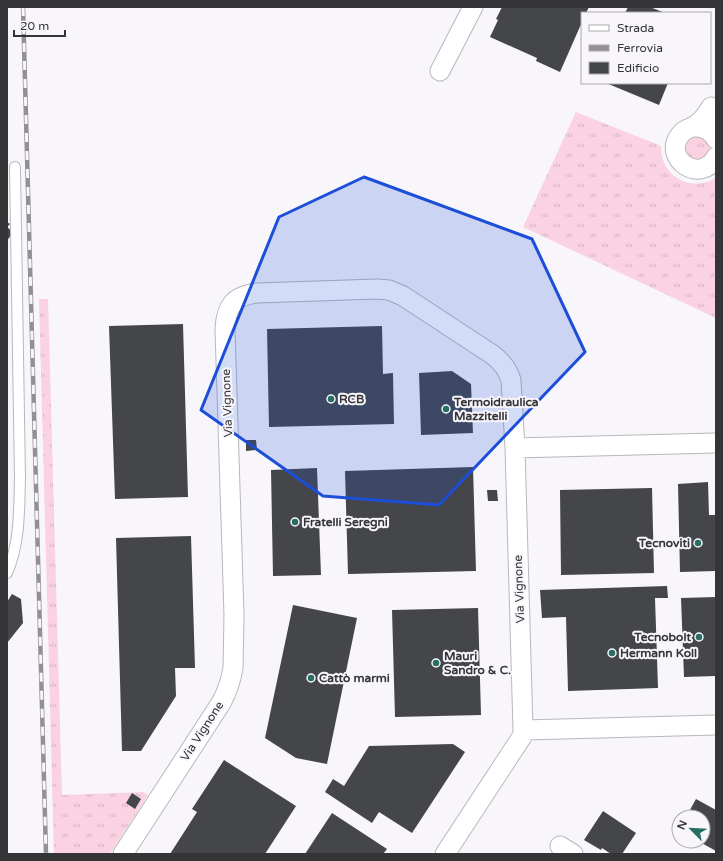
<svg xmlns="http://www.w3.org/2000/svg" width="723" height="861" viewBox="0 0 723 861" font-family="'Varela Round',sans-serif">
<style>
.grass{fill:url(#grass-tufts)}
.building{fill:#454649}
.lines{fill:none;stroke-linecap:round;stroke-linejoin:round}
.service-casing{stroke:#b8b7bb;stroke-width:12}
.minor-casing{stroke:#b8b7bb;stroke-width:21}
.service{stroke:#fff;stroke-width:10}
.minor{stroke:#fff;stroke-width:19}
.rail-casing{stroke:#929094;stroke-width:4.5}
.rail{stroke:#f8f6fb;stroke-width:3;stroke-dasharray:9;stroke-linecap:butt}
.marked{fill:#1d4ed8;fill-opacity:0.2;stroke:#1d4ed8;stroke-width:3;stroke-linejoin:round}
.poi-dot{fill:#276e64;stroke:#f8f6fb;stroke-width:1.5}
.labels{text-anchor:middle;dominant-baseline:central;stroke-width:4;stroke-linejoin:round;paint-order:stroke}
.poi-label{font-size:12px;font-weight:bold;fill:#353436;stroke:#f8f6fb;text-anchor:start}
.street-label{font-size:12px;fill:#353436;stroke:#f8f6fb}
</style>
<defs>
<pattern id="grass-tufts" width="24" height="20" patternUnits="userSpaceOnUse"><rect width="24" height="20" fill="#fad2e2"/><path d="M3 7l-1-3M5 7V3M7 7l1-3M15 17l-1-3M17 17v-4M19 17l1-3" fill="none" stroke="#d7b5c2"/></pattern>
</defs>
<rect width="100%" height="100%" fill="#f8f6fb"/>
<path class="grass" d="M 576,112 L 661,146 C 660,176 691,193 716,178 L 716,318 L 523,227 Z
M 702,135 C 709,143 713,146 707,157 L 696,161 L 685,154 L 684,145 L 689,137 Z
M 39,299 L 48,299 L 62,795 L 144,792 L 148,795 L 110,854 L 54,854 Z"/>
<path class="building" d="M 502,7 L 589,7 L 586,13 L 582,13 L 582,22 L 560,72 L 536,61 L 537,58 L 490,37 L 498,20 L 496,19 Z
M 628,7 L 650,7 L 665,13 L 625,13 Z
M 606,83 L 668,83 L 659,105 Z
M 7,222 L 10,224 L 7,227 L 13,232 L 7,241 Z
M 183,324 L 188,497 L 115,499 L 109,326 Z
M 382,326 L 383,374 L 393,373 L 394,424 L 269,427 L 267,329 Z
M 452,371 L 471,384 L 473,433 L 421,435 L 419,373 Z
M 246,440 L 256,440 L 257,450 L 246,451 Z
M 473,467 L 476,571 L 348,574 L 345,471 Z
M 317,468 L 321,575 L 273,576 L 271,470 Z
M 708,482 L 709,515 L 716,515 L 716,571 L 680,572 L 678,484 Z
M 652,488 L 654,573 L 561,575 L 560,490 Z
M 487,490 L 497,490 L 498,501 L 488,501 Z
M 191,536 L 195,668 L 175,668 L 176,696 L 141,751 L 122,751 L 116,538 Z
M 667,586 L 668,598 L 655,598 L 658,688 L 568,691 L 566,617 L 542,618 L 540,590 Z
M 12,594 L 21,599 L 23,623 L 7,643 L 7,602 Z
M 716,597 L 716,676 L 684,677 L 681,598 Z
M 293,605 L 357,618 L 327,764 L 296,758 L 265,738 Z
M 478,608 L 481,715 L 395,717 L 392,610 Z
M 453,744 L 465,752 L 412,833 L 379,812 L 372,823 L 325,792 L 333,779 L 344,786 L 369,746 Z
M 224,760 L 296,806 L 265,854 L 170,854 L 197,812 L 192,809 Z
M 132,793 L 141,799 L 135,809 L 126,803 Z
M 696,799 L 716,810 L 716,851 L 698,841 L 703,841 L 703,817 L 686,817 Z
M 603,811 L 636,833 L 622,854 L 611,854 L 602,848 L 601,850 L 584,840 Z
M 332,813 L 387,849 L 383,854 L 305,854 Z"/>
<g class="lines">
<g class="service-casing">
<path id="service" d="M 7,573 C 20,543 19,511 20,479 L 15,167"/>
</g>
<g class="minor-casing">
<path id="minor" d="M 440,71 L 473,7
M 690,128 C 700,124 706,116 711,107 C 707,117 708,127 714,136
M 716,139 C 712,132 705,127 696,127 C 690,127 684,130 680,135 C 662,159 701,185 716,157
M 515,448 L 523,730
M 560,846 L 573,854
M 123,854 L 221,703 C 227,692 231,681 233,668 L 234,615 L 225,329 C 226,307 233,296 257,293 L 377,289 L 389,290 L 403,296 L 493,355 C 502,362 508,370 511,380 L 515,448 L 716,443
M 445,854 L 523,735 L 523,730 L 716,725"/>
</g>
<use href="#service" class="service"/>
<use href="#minor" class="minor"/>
<g class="rail-casing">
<path id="rail" d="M 23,7 L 46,854"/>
</g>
<use href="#rail" class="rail"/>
</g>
<path class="marked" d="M 364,177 L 532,239 L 585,352 L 439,505 L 323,496 L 201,410 L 279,217 Z"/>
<g class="poi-dot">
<circle cx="331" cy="399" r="4"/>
<circle cx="446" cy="409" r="4"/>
<circle cx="295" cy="522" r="4"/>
<circle cx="698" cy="543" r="4"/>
<circle cx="699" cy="637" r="4"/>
<circle cx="612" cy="653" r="4"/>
<circle cx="436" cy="663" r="4"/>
<circle cx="311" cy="678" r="4"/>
</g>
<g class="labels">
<g class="poi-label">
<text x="339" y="399">RCB</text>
<text x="454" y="402">Termoidraulica<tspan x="454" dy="14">Mazzitelli</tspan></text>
<text x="303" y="522">Fratelli Seregni</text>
<text x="690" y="543" text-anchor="end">Tecnoviti</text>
<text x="691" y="637" text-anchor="end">Tecnobolt</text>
<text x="620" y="653">Hermann Koll</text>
<text x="444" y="656">Mauri<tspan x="444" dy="14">Sandro &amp; C.</tspan></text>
<text x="319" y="678">Cattò marmi</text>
</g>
<g class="street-label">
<text transform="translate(227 403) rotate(-92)">Via Vignone</text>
<text transform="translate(519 589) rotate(-92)">Via Vignone</text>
<text transform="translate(202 731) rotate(-57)">Via Vignone</text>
</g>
</g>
<rect width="723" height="861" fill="none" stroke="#353436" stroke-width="16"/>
<rect x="581" y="12" width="130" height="72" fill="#f8f6fb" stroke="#aaa8ac"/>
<rect x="589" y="25" width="20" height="6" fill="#ffffff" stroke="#aaa8ac"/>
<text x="617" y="32" font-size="12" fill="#353436">Strada</text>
<rect x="589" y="45" width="20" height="6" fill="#929094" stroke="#aaa8ac"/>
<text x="617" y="52" font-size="12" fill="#353436">Ferrovia</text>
<rect x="589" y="62" width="20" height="12" fill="#454649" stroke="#aaa8ac"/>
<text x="617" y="72" font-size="12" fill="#353436">Edificio</text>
<g transform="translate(691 829) rotate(294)"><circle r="19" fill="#f8f6fb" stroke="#aaa8ac"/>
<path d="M0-3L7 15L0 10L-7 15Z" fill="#276e64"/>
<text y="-6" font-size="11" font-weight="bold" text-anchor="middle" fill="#353436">N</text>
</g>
<path d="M14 30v6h51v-6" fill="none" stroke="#353436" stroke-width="2"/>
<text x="20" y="30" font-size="12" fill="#353436" stroke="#f8f6fb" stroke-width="3" paint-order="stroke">20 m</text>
</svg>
